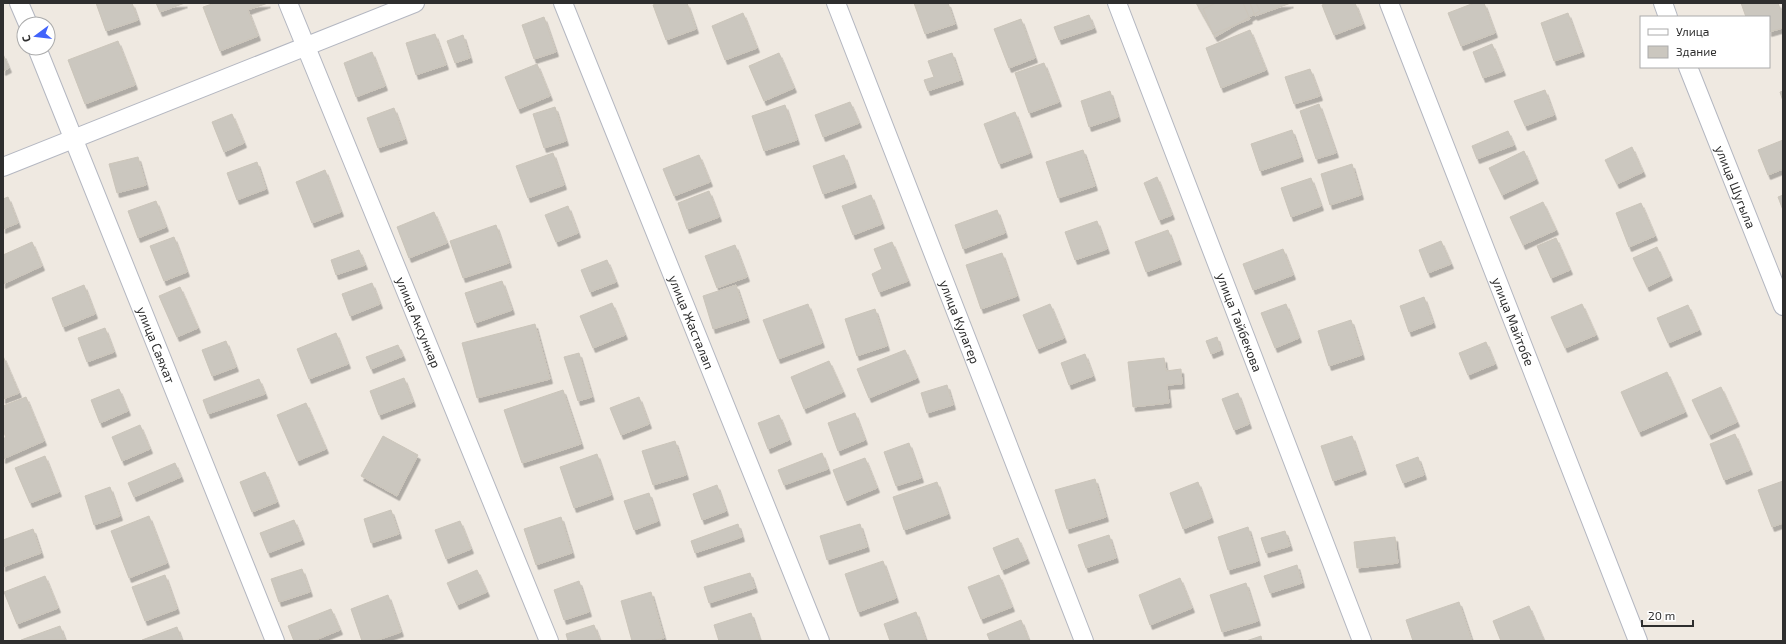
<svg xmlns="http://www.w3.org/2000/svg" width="1786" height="644" viewBox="0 0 1786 644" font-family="'Exo 2',sans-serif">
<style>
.building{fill:#cbc7bf;stroke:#cbc5ba;filter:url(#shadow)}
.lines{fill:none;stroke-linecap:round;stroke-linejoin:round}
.minor-casing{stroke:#b4b7c1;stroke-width:20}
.minor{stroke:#fff;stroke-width:18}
.labels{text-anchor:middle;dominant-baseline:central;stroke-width:3;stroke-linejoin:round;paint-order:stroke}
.street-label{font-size:13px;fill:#2e2e2e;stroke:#fff}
</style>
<defs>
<filter id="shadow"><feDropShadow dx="2.5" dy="4.5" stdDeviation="0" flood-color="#0004"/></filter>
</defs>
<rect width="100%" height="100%" fill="#efe9e1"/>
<path class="building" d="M 96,3 L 132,3 L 138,20 L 106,31 Z
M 156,3 L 185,3 L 160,12 Z
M 215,3 L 268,3 L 248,10 L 258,36 L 220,51 L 203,7 Z
M 658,3 L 687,3 L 696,29 L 666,40 L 653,5 Z
M 914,3 L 948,3 L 955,24 L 925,34 Z
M 1196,3 L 1256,3 L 1260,11 L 1215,37 Z
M 1216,3 L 1243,3 L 1250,19 L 1213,34 L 1203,9 Z
M 1250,3 L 1291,3 L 1255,16 Z
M 1327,3 L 1355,3 L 1363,24 L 1334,35 L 1322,5 Z
M 1474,3 L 1484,3 L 1495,33 L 1461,46 L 1448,13 Z
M 1741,3 L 1778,3 L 1783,17 L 1783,28 L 1769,32 L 1769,17 L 1746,17 Z
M 743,13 L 757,48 L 725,60 L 712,26 Z
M 1568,13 L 1582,52 L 1554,61 L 1541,23 Z
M 1089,15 L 1094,28 L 1059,40 L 1054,27 Z
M 544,17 L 556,52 L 534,59 L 522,25 Z
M 1021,19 L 1035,58 L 1009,68 L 994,29 Z
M 1250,30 L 1266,70 L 1221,88 L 1206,48 Z
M 435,34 L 446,65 L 416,75 L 406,43 Z
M 463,35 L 470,58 L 455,63 L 447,41 Z
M 118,41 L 135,85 L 85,104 L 68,60 Z
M 1492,44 L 1503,71 L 1483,78 L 1473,52 Z
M 372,52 L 385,86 L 356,97 L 344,63 Z
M 779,53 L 794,88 L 764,101 L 749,66 Z
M 952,53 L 961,80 L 928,91 L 924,80 L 934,77 L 928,61 Z
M 3,54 L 9,68 L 3,71 Z
M 1044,63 L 1059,102 L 1029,113 L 1015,73 Z
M 537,64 L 550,96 L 518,109 L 505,77 Z
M 1310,69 L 1320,96 L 1294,104 L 1285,77 Z
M 1545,90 L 1554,115 L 1525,126 L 1514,101 Z
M 1110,91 L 1118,117 L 1089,127 L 1081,101 Z
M 1783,91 L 1783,101 L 1780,92 Z
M 850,102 L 859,123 L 823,137 L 815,115 Z
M 1319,104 L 1336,153 L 1316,159 L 1300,111 Z
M 785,105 L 797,140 L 764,151 L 752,116 Z
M 555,107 L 566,141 L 544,148 L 533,114 Z
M 394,108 L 405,139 L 378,148 L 367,118 Z
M 1015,112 L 1030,153 L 999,164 L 984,124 Z
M 232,114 L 244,143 L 224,152 L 212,122 Z
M 1292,130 L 1301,157 L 1260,171 L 1251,144 Z
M 1508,131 L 1514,145 L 1477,159 L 1472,146 Z
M 1783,140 L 1783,169 L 1768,175 L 1758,150 Z
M 1632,147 L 1643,172 L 1617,184 L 1605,160 Z
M 1083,150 L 1095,186 L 1058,198 L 1046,162 Z
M 1524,151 L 1536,179 L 1502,195 L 1489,168 Z
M 553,153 L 564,185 L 528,198 L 516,166 Z
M 699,155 L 710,182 L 674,196 L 663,169 Z
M 844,155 L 854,183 L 823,194 L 813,166 Z
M 138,157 L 146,185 L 117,193 L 109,164 Z
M 257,162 L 266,189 L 237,200 L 227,173 Z
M 1352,164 L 1361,195 L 1330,205 L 1321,174 Z
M 325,170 L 341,212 L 312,223 L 296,182 Z
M 1157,177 L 1172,215 L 1159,220 L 1144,183 Z
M 1311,178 L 1321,206 L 1291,217 L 1281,188 Z
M 709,191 L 719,217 L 687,229 L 678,203 Z
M 871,195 L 882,224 L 853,235 L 842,206 Z
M 1783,195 L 1783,210 L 1778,197 Z
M 8,197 L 18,223 L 3,229 L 3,199 Z
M 156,201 L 166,227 L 138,238 L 128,211 Z
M 1543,202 L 1556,230 L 1523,245 L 1510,217 Z
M 1641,203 L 1655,236 L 1629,247 L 1616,213 Z
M 568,206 L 578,233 L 556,242 L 545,215 Z
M 997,210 L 1005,233 L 963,249 L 955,225 Z
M 434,212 L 447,243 L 409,258 L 397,227 Z
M 1097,221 L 1107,249 L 1075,260 L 1065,232 Z
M 496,225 L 509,263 L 463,278 L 450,241 Z
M 1168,230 L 1179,260 L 1146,272 L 1135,242 Z
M 174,237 L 187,272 L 164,281 L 150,246 Z
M 1556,238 L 1570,270 L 1551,278 L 1537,246 Z
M 1441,241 L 1451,264 L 1428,273 L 1419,250 Z
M 32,242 L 42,266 L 3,284 L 3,255 Z
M 892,242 L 908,281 L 879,292 L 872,274 L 882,269 L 874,249 Z
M 735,245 L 747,277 L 717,288 L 705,256 Z
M 1657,247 L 1670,276 L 1647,287 L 1633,258 Z
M 1283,249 L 1293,275 L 1253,290 L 1243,264 Z
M 359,250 L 365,265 L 336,275 L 331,260 Z
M 1002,253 L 1017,296 L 981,309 L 966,265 Z
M 607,260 L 616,282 L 590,292 L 581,270 Z
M 502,281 L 512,310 L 475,323 L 465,293 Z
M 372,283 L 380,304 L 350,316 L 342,294 Z
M 84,285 L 95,314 L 63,327 L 52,298 Z
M 736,285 L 747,318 L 713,329 L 703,296 Z
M 180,287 L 198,328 L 177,337 L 159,296 Z
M 1424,297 L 1433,323 L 1409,332 L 1400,306 Z
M 612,303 L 625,335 L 593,348 L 580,316 Z
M 808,304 L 822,343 L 778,359 L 763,320 Z
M 1050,304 L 1064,338 L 1037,349 L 1023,315 Z
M 1286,304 L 1299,338 L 1275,348 L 1261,313 Z
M 1582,304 L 1596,335 L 1565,348 L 1551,317 Z
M 1688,305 L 1699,330 L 1668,343 L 1657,318 Z
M 875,309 L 887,346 L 857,356 L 845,319 Z
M 1351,320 L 1362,355 L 1329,366 L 1318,331 Z
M 535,324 L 550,379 L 477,398 L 462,343 Z
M 105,328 L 114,352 L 87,362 L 78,338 Z
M 336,333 L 348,364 L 309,379 L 297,349 Z
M 1217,337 L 1221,350 L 1211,354 L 1206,341 Z
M 226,341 L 236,367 L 212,376 L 202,350 Z
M 1486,342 L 1495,364 L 1468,375 L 1459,353 Z
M 398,345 L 403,356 L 371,369 L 366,357 Z
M 905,350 L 917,378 L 869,398 L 857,369 Z
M 579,353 L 592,397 L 578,401 L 564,357 Z
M 1085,354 L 1093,376 L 1069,385 L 1061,363 Z
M 3,356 L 19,393 L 3,399 Z
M 1164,358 L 1166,371 L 1181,369 L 1182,384 L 1167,385 L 1169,403 L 1133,407 L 1128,362 Z
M 829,361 L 843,392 L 804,409 L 791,377 Z
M 1667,372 L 1685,412 L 1639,432 L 1621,392 Z
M 404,378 L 413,402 L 379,415 L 370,391 Z
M 259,379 L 265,394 L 208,414 L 203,400 Z
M 947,385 L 953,405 L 927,413 L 921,393 Z
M 1721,387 L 1737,422 L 1709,435 L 1692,400 Z
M 119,389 L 128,411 L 100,423 L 91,400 Z
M 563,390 L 581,444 L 522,463 L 504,410 Z
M 1238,393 L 1249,424 L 1234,430 L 1222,399 Z
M 26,397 L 44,441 L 3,459 L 3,439 L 6,437 L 3,431 L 3,406 Z
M 639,397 L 649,424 L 621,435 L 610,408 Z
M 306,403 L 326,449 L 297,461 L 277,415 Z
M 855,413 L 865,440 L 838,451 L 828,423 Z
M 779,415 L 789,440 L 768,449 L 758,423 Z
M 140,425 L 150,449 L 122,461 L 112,437 Z
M 1735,434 L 1750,470 L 1724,480 L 1710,444 Z
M 383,436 L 418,455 L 397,496 L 361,476 Z
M 1352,436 L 1364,470 L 1333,481 L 1321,446 Z
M 675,441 L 686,475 L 653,485 L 642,451 Z
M 909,443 L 921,478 L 896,486 L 884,452 Z
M 822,453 L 828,469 L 784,485 L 778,470 Z
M 597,454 L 611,495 L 574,508 L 560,467 Z
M 45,456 L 59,492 L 30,503 L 15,468 Z
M 1418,457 L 1424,475 L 1403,483 L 1396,465 Z
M 865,458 L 877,488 L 845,501 L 833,470 Z
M 175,463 L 181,477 L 134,497 L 128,483 Z
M 265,472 L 277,502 L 252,512 L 240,482 Z
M 1095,479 L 1106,517 L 1067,529 L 1055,490 Z
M 1783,481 L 1783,523 L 1772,527 L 1758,490 Z
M 937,482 L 948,514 L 904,530 L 893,497 Z
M 1198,482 L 1211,518 L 1183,529 L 1170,493 Z
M 717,485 L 726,511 L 702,520 L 693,494 Z
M 110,487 L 120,516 L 94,525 L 85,496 Z
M 649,493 L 658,521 L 634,530 L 624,501 Z
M 391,510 L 399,534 L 371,543 L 364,519 Z
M 149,516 L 167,563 L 129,578 L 111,531 Z
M 561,517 L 572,553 L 536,565 L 524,529 Z
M 294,520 L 302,540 L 268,553 L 260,533 Z
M 460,521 L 471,549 L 446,559 L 435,530 Z
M 738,524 L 742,537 L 695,553 L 691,541 Z
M 860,524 L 867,547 L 827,560 L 820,536 Z
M 1248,527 L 1258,561 L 1228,570 L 1218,537 Z
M 33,529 L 41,553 L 3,567 L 3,540 Z
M 1285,531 L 1290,546 L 1266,553 L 1261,538 Z
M 1109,535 L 1116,558 L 1086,568 L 1078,545 Z
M 1395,537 L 1398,563 L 1357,568 L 1354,542 Z
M 1018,538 L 1027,559 L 1002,570 L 993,548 Z
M 883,561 L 896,598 L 858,612 L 845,574 Z
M 1297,565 L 1302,583 L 1270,593 L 1264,576 Z
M 302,569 L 310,592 L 279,602 L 271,579 Z
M 477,570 L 487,592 L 457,605 L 447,583 Z
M 750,573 L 755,588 L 709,603 L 704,587 Z
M 165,575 L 177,609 L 145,621 L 132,587 Z
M 999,575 L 1012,607 L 981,619 L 968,587 Z
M 45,576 L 58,608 L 17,624 L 4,592 Z
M 1180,578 L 1192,608 L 1150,625 L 1139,595 Z
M 579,581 L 589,612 L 564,620 L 554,590 Z
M 1246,583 L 1258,621 L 1222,632 L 1210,595 Z
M 651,592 L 664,638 L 653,641 L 632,641 L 621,601 Z
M 388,595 L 401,632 L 375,641 L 362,641 L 351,609 Z
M 1459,602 L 1472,641 L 1413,641 L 1406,620 Z
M 1529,606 L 1544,641 L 1501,641 L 1493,621 Z
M 331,609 L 340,630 L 313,641 L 294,641 L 288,626 Z
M 916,612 L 926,641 L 890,641 L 884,624 Z
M 751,613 L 760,641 L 719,641 L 714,625 Z
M 1021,620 L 1029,641 L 990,641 L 987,634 Z
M 594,625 L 600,641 L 568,641 L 566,634 Z
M 60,626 L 65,640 L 21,641 L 21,640 Z
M 177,627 L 182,641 L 143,641 L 142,640 Z
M 1261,636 L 1262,641 L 1246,641 Z"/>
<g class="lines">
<g class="minor-casing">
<g id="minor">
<path d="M 19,3 L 28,24"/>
<path id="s1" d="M 288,3 L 549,641"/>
<path id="s2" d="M 563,3 L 820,641"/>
<path id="s3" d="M 836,3 L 1084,641"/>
<path id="s4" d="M 1117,3 L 1362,641"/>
<path id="s5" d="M 1389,3 L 1638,641"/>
<path d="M 1663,3 L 1668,17"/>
<path id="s6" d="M 37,48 L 275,641"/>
<path id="s7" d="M 1688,67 L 1783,306"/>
<path d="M 3,167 L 415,3"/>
</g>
</g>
<use href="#minor" class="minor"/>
</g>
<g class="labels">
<g class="street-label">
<text stroke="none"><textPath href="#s7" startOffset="129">улица Шугыла</textPath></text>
<text stroke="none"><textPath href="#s1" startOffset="345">улица Аксункар</textPath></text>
<text stroke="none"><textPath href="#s2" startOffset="344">улица Жасталап</textPath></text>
<text stroke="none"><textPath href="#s3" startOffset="342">улица Кулагер</textPath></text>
<text stroke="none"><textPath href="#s4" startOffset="342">улица Тайбекова</textPath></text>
<text stroke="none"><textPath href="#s5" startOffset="342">улица Майтобе</textPath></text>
<text stroke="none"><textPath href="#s6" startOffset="320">улица Саяхат</textPath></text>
</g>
</g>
<rect width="1786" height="644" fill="none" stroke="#2e2e2e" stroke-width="8"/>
<rect x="1640" y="16" width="130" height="52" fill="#ffffff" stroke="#ababab"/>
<rect x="1648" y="29" width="20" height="6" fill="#ffffff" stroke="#ababab"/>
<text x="1676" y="36" font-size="12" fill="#2e2e2e">Улица</text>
<rect x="1648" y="46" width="20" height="12" fill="#cbc7bf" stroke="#ababab"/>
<text x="1676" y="56" font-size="12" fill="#2e2e2e">Здание</text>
<g transform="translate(36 36) rotate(255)"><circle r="19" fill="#ffffff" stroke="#ababab"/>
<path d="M0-3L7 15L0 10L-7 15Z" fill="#4264fb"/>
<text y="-6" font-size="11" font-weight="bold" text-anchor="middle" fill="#2e2e2e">С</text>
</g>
<path d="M1642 620v6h51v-6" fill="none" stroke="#2e2e2e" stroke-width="2"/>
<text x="1648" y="620" font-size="12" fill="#2e2e2e" stroke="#ffffff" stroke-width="3" paint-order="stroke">20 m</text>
</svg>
